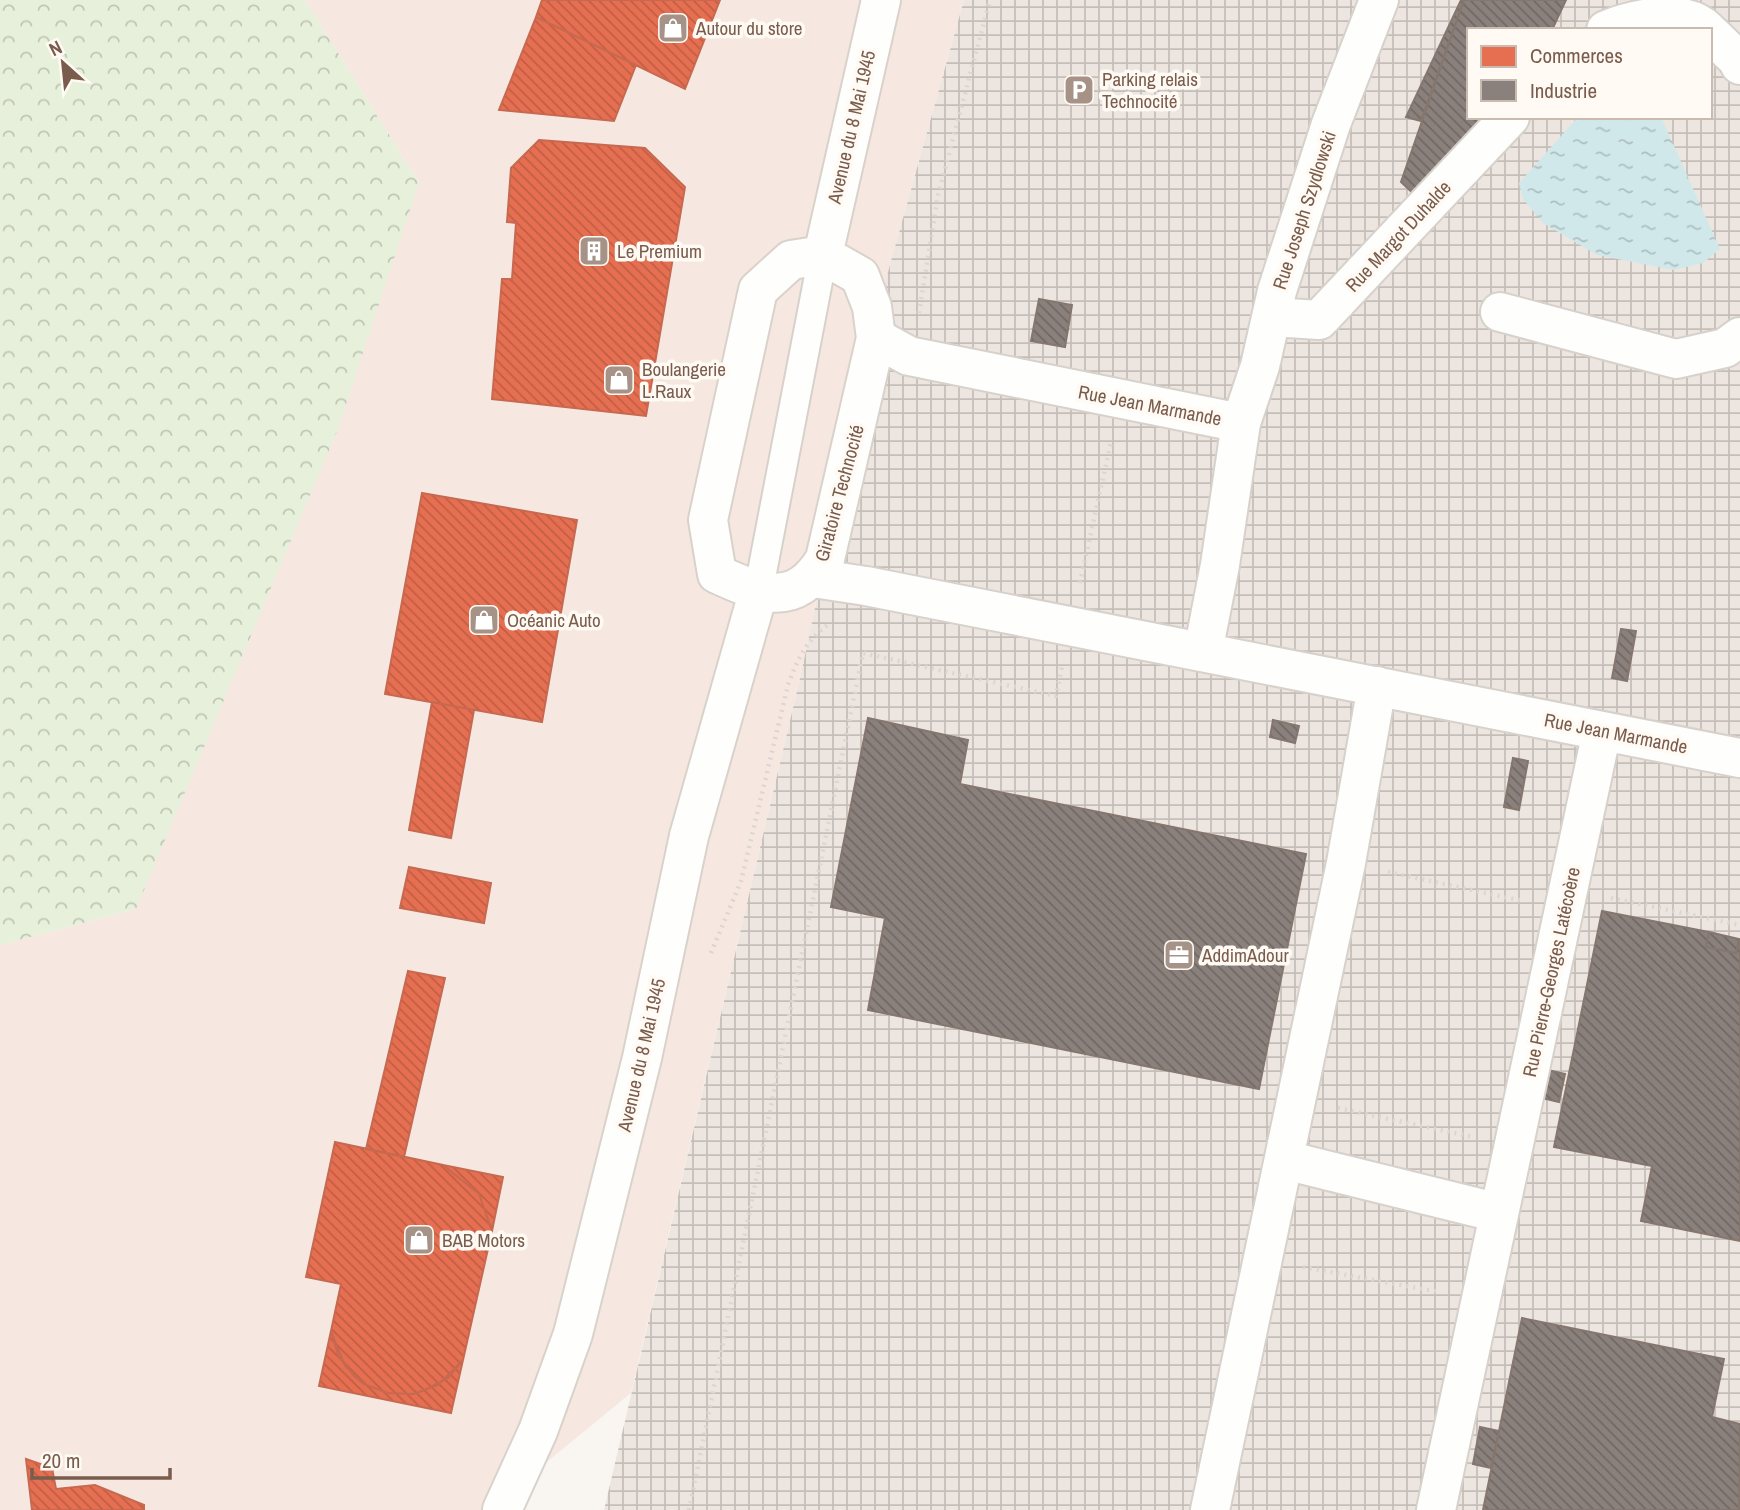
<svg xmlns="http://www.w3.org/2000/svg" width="1740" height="1510" viewBox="0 0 1740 1510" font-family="'Archivo Narrow',sans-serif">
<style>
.commercial{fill:#f6e8e1}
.industrial{fill:url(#industrial-grid);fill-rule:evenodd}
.forest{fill:url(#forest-crowns)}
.water{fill:url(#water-ripples)}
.shops{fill:url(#shops-back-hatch);stroke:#c66950;stroke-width:2}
.industry{fill:url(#industry-back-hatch);stroke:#85766e;stroke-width:2}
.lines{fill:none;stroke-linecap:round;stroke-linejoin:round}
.lane-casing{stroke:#d7d1cb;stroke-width:32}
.street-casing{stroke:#d7d1cb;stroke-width:42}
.secondary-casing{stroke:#d9d2cb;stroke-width:42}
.path{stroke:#dcd5d0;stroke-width:4.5;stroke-dasharray:2 5;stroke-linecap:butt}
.lane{stroke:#fefefd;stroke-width:28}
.street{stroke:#fefefd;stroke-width:38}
.secondary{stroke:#fefefd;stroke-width:38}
.labels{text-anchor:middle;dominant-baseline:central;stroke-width:7;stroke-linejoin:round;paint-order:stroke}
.poi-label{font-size:19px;fill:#7a5c4d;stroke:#fffaf3;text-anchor:start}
.street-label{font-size:19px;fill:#7a5c4d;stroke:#fffaf3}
</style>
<defs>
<pattern id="industrial-grid" width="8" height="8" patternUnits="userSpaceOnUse" patternTransform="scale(1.75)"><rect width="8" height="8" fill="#ede5e0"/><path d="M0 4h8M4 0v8" fill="none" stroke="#c5bdb8"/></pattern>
<pattern id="forest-crowns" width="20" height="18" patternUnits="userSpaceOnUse" patternTransform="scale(1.75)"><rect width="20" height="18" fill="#e7f0db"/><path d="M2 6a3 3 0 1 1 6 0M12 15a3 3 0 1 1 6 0" fill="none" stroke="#c0c6b4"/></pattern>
<pattern id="water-ripples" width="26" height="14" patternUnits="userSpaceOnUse" patternTransform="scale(1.75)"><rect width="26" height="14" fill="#d0e8ea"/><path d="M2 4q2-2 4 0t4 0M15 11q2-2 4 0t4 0" fill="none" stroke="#aebfc0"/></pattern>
<pattern id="shops-back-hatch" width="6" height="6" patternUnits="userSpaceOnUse" patternTransform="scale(1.75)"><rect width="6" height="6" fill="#e76f51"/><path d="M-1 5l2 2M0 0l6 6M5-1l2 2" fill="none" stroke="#c05e45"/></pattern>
<pattern id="industry-back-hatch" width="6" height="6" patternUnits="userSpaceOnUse" patternTransform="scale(1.75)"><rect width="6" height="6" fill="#8a817c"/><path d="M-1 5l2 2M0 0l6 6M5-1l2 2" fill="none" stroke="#716863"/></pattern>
</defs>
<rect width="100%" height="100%" fill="#f9f5f0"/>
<path class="commercial" d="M 305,0 L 964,0 L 881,297 L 801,674 L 631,1393 L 488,1510 L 0,1510 L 0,945 L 136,909 L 419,183 Z"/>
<path class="industrial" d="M 964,0 L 1740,0 L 1740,1510 L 604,1510 L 801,674 L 881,297 ZM 1469,30 L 1710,30 L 1710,117 L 1469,117 Z"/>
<path class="forest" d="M 0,0 L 305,0 L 419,183 L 337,431 L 136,909 L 0,945 Z"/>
<path class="water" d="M 1578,117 L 1661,117 L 1720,249 L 1703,263 L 1674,270 L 1597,255 L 1543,223 L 1523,199 L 1519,183 Z"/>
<path class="shops" d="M 542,0 L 720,0 L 685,89 L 536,17 Z
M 536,17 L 636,65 L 614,121 L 499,110 Z
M 539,140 L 645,148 L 685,187 L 646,416 L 492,399 L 502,279 L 512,279 L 516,223 L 507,222 L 511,168 Z
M 422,493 L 577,520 L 542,722 L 385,694 Z
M 432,702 L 474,710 L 451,838 L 409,830 Z
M 409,867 L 491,883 L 484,923 L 400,908 Z
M 408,971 L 445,978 L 404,1157 L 366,1149 Z
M 335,1142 L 443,1165 L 479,1194 L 492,1231 L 463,1360 L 448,1378 L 425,1390 L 413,1394 L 388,1393 L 364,1384 L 354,1376 L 338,1355 L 331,1331 L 341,1284 L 306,1277 Z
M 443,1165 L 503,1177 L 492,1231 L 479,1194 Z
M 331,1331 L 345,1366 L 364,1384 L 388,1393 L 413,1394 L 438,1385 L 463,1360 L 451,1413 L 319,1386 Z
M 26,1459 L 52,1468 L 56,1489 L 95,1485 L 144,1505 L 144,1510 L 32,1510 Z"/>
<path class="industry" d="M 1461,0 L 1464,0 L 1421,121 L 1406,117 Z
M 1464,0 L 1566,0 L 1552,30 L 1469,30 L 1469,117 L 1494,117 L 1417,197 L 1401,182 Z
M 1039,299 L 1072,305 L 1065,347 L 1031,341 Z
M 1621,629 L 1636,631 L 1627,681 L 1612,678 Z
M 868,718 L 968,740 L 960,784 L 1306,854 L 1259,1089 L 868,1010 L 885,918 L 831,907 Z
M 1273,720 L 1299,726 L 1295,743 L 1270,737 Z
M 1513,758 L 1528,761 L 1519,810 L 1504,807 Z
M 1602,911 L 1709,932 L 1706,947 L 1736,953 L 1740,939 L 1740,1241 L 1641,1221 L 1652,1166 L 1554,1147 Z
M 1709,932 L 1739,939 L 1736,953 L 1706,947 Z
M 1548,1070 L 1565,1074 L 1559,1102 L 1542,1098 Z
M 1522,1318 L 1724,1359 L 1712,1417 L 1740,1424 L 1739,1510 L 1483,1510 Z
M 1480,1427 L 1499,1431 L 1491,1468 L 1473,1464 Z"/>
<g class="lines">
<g class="lane-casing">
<path id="lane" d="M 758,593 L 823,255"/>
</g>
<g class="street-casing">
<path id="street" d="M 1606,30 C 1633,19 1684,7 1707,30
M 1710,33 L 1737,59 L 1740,65
M 1500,312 L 1676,359 L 1725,348 L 1740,337
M 1272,317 L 1319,320 L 1510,117
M 876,338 L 909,356 L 1241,423
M 813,578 L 866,586 L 1740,758
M 1203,652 L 1220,565 L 1241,423 L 1260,366 L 1277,291 L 1331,124 L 1379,0
M 1285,1160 L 1499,1213
M 1210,1510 L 1346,863 L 1377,686
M 1436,1510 L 1602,731"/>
</g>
<g class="secondary-casing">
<path id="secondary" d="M 823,255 L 860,276 L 872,307 L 876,338 L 825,559 C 795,609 761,594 717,574 L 708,520 L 758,290 L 791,260 Z
M 823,255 L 881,0
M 502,1510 L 538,1431 L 573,1334 L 642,1058 L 689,836 L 758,593"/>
</g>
<path class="path" d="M 919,313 L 938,195 L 990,0
M 1080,583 L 1111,442
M 1388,872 L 1523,901
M 1611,898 L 1740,925
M 711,953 L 741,881 L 788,685 C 797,660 807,639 829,624
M 1338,1108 L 1473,1137
M 1303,1267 L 1439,1292
M 689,1510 L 863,653 L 1056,696 L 1062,667"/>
<use href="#lane" class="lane"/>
<use href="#street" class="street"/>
<use href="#secondary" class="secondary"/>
</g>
<defs>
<g id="shop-square" transform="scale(1.575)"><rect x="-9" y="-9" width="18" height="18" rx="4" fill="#a69286" stroke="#fffaf3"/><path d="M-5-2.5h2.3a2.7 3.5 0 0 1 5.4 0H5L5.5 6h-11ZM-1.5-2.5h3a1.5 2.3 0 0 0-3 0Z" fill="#fff"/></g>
<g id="parking-square" transform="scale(1.575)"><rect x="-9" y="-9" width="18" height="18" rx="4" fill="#a69286" stroke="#fffaf3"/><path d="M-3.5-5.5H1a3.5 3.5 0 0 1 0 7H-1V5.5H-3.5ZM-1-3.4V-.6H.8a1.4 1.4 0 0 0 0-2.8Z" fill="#fff"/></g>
<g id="building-square" transform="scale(1.575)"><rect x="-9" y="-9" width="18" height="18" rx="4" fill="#a69286" stroke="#fffaf3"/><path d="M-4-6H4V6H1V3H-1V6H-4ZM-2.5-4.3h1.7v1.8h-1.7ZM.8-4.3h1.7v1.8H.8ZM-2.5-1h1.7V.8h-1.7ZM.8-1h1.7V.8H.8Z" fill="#fff"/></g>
<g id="office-square" transform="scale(1.575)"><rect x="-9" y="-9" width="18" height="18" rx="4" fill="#a69286" stroke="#fffaf3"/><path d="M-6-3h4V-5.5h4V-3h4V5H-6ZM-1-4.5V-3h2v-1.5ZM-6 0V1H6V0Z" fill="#fff"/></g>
</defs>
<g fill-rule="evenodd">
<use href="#shop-square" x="673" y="28"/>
<use href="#parking-square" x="1079" y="90"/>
<use href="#building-square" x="594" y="251"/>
<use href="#shop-square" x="619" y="380"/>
<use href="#shop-square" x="484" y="620"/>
<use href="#office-square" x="1179" y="955"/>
<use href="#shop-square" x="419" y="1240"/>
</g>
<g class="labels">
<g class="poi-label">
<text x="696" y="28">Autour du store</text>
<text x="1102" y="79">Parking relais<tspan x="1102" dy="22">Technocité</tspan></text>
<text x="617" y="251">Le Premium</text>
<text x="642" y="369">Boulangerie<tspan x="642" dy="22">L.Raux</tspan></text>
<text x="507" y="620">Océanic Auto</text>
<text x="1202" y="955">AddimAdour</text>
<text x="442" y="1240">BAB Motors</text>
</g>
<g class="street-label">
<text transform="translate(851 127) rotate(-77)">Avenue du 8 Mai 1945</text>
<text transform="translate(1304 210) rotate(-72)">Rue Joseph Szydlowski</text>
<text transform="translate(1398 236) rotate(-47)">Rue Margot Duhalde</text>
<text transform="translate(1150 405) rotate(11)">Rue Jean Marmande</text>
<text transform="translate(839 493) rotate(-75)">Giratoire Technocité</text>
<text transform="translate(1616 733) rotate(11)">Rue Jean Marmande</text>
<text transform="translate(1551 972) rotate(-78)">Rue Pierre-Georges Latécoère</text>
<text transform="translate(641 1055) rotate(-77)">Avenue du 8 Mai 1945</text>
</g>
</g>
<rect x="1467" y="28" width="245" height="91" fill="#fffaf3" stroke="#cabbb1" stroke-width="2"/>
<rect x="1481" y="46" width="35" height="21" fill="#e76f51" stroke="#cabbb1" stroke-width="2"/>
<text x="1530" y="63" font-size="21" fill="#7a5c4d">Commerces</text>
<rect x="1481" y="80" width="35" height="21" fill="#8a817c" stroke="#cabbb1" stroke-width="2"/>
<text x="1530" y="98" font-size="21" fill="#7a5c4d">Industrie</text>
<g transform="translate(63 63) rotate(333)" stroke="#fffaf3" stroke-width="5" paint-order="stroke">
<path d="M0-5L12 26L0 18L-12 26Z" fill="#7a5c4d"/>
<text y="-10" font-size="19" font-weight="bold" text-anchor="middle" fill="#7a5c4d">N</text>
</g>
<path d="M32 1468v10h138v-10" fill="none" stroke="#7a5c4d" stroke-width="3.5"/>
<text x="42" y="1468" font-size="21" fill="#7a5c4d" stroke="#fffaf3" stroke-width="5" paint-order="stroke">20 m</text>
</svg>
